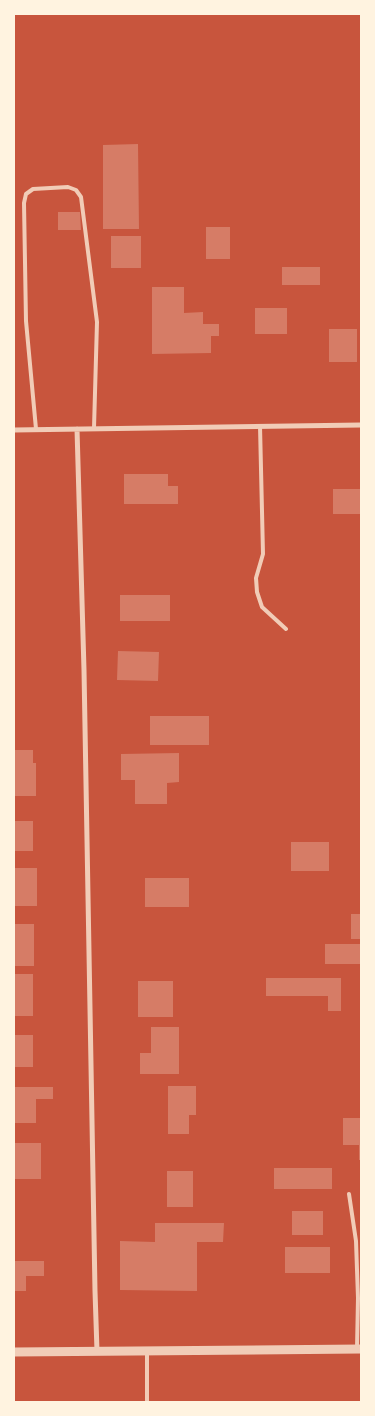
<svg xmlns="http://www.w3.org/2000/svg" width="375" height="1416" viewBox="0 0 375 1416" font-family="'PT Serif',serif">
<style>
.building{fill:#d67c66}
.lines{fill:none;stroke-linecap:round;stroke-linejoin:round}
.service{stroke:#f1ccb7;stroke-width:4}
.minor{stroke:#f1ccb7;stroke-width:5}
.tertiary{stroke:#f1ccb7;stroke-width:9}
</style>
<rect width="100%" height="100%" fill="#c8553d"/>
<path class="building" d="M 138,144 L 139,229 L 103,229 L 103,145 Z
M 58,212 L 80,212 L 81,230 L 58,230 Z
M 206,227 L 230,227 L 230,259 L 206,259 Z
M 111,236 L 141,236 L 141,268 L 111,268 Z
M 282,267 L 320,267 L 320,285 L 282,285 Z
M 152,287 L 184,287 L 184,313 L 203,312 L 203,324 L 219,324 L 219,336 L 211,336 L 211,353 L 152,354 Z
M 255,308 L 287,308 L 287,334 L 255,334 Z
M 329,329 L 357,329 L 357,362 L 329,362 Z
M 124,474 L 168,474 L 168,486 L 178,486 L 178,504 L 124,504 Z
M 333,489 L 361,489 L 361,514 L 333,514 Z
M 120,595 L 170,595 L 170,621 L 120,621 Z
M 118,651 L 159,652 L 158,681 L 117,680 Z
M 150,716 L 209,716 L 209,745 L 150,745 Z
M 14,750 L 33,750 L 33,763 L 36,763 L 36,796 L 14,796 Z
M 179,753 L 179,782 L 167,783 L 167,804 L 135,804 L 135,780 L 121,780 L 121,754 Z
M 14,821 L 33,821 L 33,851 L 14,851 Z
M 291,842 L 329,842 L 329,871 L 291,871 Z
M 14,868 L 37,868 L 37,906 L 14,906 Z
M 145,878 L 189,878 L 189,907 L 145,907 Z
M 351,914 L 361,914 L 361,939 L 351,939 Z
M 14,924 L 34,924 L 34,966 L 14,966 Z
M 325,944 L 361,944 L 361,964 L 325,964 Z
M 14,974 L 33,974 L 33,1016 L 14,1016 Z
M 266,978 L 341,978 L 341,1011 L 328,1011 L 328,996 L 266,996 Z
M 138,981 L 173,981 L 173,1017 L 138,1017 Z
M 151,1027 L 179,1027 L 179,1074 L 140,1074 L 140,1053 L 151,1053 Z
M 14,1035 L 33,1035 L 33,1067 L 14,1067 Z
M 168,1086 L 196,1086 L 196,1115 L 189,1115 L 189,1134 L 168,1134 Z
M 14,1087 L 53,1087 L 53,1099 L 36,1099 L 36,1123 L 14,1123 Z
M 343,1118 L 361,1118 L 361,1160 L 359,1160 L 359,1145 L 343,1145 Z
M 14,1143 L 41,1143 L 41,1179 L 14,1179 Z
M 274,1168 L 332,1168 L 332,1189 L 274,1189 Z
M 167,1171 L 193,1171 L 193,1207 L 167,1207 Z
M 292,1211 L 323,1211 L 323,1235 L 292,1235 Z
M 155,1223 L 224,1223 L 223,1242 L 197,1242 L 197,1291 L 120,1290 L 120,1241 L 155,1242 Z
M 285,1247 L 330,1247 L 330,1273 L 285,1273 Z
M 14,1261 L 44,1261 L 44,1276 L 26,1276 L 26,1291 L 14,1291 Z"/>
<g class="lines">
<path class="service" d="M 260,426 L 263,554 L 256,578 L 257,592 L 262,607 L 286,629
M 36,429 L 26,321 L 24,203 L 26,194 L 33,189 L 68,187 L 76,190 L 81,197 L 97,322 L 94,428
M 349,1194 L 356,1241 L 358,1298 L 357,1349
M 147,1402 L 147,1352"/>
<path class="minor" d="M 77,429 L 84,670 L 95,1291 L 97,1351
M 14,430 L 361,425"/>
<path class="tertiary" d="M 14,1352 L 361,1349"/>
</g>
<rect width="375" height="1416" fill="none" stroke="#fff3e0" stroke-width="30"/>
</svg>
